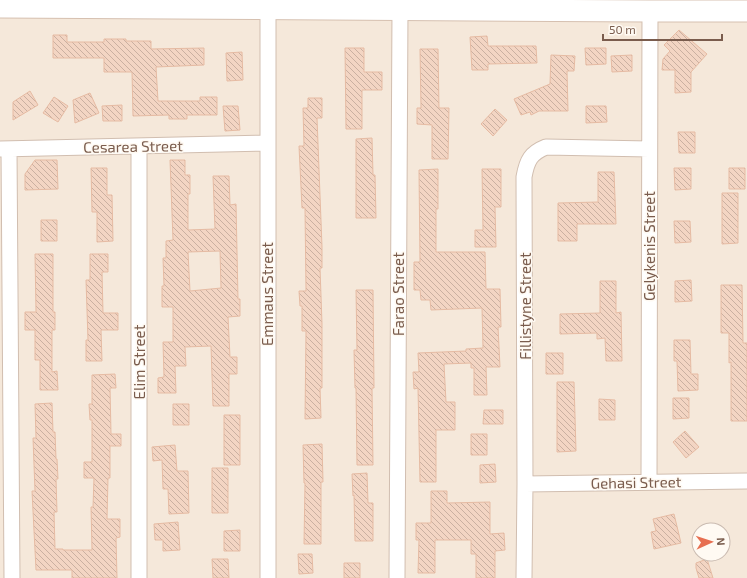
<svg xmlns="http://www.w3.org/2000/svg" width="747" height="578" viewBox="0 0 747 578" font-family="'Exo 2',sans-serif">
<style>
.residential{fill:#f5e8da;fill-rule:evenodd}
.building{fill:url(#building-back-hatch);stroke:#e6bba3;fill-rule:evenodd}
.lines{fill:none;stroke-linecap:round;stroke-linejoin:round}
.street-casing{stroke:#d1beb0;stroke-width:17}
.secondary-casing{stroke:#d6c0b0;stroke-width:23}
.street{stroke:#fff;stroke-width:15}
.secondary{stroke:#fff;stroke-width:21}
.labels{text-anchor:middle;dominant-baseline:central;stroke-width:3;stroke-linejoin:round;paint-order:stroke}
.street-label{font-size:15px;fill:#7a5c4d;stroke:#fffaf3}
</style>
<defs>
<pattern id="building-back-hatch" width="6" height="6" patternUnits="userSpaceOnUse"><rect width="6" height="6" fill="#f3d5c3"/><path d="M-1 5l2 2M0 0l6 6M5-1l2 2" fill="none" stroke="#cab0a1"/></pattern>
</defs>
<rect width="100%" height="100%" fill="#fdf6ec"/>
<path class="residential" d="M 0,7 L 747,11 L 747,578 L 0,578 ZM 699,530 L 723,530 L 723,554 L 699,554 Z"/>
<path class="building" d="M 679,30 L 707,54 L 691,72 L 691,92 L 675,93 L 675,70 L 662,70 L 663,59 L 670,51 L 664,45 Z
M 53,35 L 67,35 L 67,42 L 104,42 L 104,39 L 126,39 L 126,41 L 151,41 L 151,49 L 204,48 L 204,65 L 156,67 L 158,101 L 200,101 L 200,97 L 217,97 L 217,115 L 187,115 L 187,119 L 169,119 L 169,115 L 133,116 L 132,72 L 104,72 L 104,58 L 53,58 Z
M 487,36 L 488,46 L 536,46 L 537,63 L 488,64 L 488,70 L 472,70 L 470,37 Z
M 345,48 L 364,48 L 364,72 L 382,72 L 382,90 L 362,90 L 362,129 L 346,129 Z
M 585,48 L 606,48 L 606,64 L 586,65 Z
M 420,49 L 438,49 L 439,108 L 449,108 L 448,159 L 432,159 L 432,125 L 417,124 L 417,108 L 421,108 Z
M 242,52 L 243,80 L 227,81 L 226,53 Z
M 551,55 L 575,56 L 574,71 L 567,71 L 568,111 L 539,111 L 531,115 L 530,112 L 521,115 L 514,99 L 550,84 Z
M 632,55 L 632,71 L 612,72 L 611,56 Z
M 30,91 L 38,105 L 13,120 L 13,102 Z
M 90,93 L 99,113 L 75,123 L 73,100 Z
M 54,97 L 68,106 L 58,122 L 43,113 Z
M 308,98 L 322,98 L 322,118 L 317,118 L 322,247 L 322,268 L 320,268 L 322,324 L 322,388 L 320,388 L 321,418 L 305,419 L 306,331 L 302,331 L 302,306 L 300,306 L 299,291 L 306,291 L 305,208 L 302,208 L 299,146 L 304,146 L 303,108 L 308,108 Z
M 122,105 L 122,121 L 103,121 L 102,106 Z
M 223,106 L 238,106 L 240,130 L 225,131 Z
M 586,106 L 606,106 L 607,122 L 586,123 Z
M 495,109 L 507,120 L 493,136 L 481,124 Z
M 678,132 L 695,132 L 695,153 L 679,153 Z
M 372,138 L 373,175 L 375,175 L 376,218 L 356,218 L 356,139 Z
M 35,160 L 57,160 L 58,189 L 25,190 L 25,174 Z
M 170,160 L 185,160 L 185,175 L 190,175 L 190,194 L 188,194 L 188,230 L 215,229 L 213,176 L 229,176 L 230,205 L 236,204 L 238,299 L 240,299 L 240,316 L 228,317 L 230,357 L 237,357 L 237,374 L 229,374 L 229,406 L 213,406 L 211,346 L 185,347 L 186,366 L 175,366 L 176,393 L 158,393 L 158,378 L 164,377 L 163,342 L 173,342 L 173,307 L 162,307 L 162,286 L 164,286 L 163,258 L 166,258 L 166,241 L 173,240 ZM 220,251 L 221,288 L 190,291 L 188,252 Z
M 91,168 L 107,168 L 107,195 L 112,195 L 113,241 L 97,242 L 97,212 L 92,212 Z
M 674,168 L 691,168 L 691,189 L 675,190 Z
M 729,168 L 745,168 L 745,189 L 729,189 Z
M 438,169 L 438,209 L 436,209 L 436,252 L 485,252 L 486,289 L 500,289 L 501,327 L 498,327 L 500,367 L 486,367 L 487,395 L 474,395 L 474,368 L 471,368 L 471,363 L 444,364 L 446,402 L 455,402 L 455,430 L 436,430 L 436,482 L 420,482 L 418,388 L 414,389 L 413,372 L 419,372 L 418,353 L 466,351 L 466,349 L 483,348 L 482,308 L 431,310 L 430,300 L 421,300 L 420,290 L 414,290 L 414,262 L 420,262 L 419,170 Z
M 482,169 L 501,169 L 501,207 L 495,207 L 496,247 L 475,247 L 475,230 L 483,230 Z
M 598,172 L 614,172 L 616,224 L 577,224 L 577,241 L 558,241 L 558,203 L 598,202 Z
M 722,193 L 738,193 L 738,243 L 722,244 Z
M 41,220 L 57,220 L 57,241 L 41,241 Z
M 674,221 L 690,221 L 691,242 L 675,243 Z
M 35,254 L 53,254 L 53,312 L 55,312 L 55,330 L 52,330 L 52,372 L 57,371 L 58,390 L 40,390 L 40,360 L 35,360 L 35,330 L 25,330 L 25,312 L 36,312 Z
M 90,254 L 108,254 L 108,272 L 102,272 L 103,313 L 118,313 L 118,330 L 101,330 L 102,361 L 86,361 L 86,340 L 88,340 L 86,280 L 90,280 Z
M 691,280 L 692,301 L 675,302 L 675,281 Z
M 600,281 L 616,281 L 616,313 L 621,312 L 622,361 L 606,361 L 605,338 L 597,339 L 597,333 L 560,334 L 560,314 L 600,313 Z
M 721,285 L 742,285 L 743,343 L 747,343 L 747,421 L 731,421 L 731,362 L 729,363 L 729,333 L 721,333 Z
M 356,290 L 373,290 L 374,388 L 372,388 L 373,465 L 357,465 L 356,388 L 355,388 L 354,350 L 357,350 Z
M 674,340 L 690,340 L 691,374 L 698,374 L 698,390 L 678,391 L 677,361 L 674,361 Z
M 546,353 L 563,353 L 563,374 L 546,374 Z
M 115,374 L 116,388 L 110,388 L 111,434 L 121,434 L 121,446 L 110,446 L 110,478 L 108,478 L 107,519 L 120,519 L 120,537 L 116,538 L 117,578 L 72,578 L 72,570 L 36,570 L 32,491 L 35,491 L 33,438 L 36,438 L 35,404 L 52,403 L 53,432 L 55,432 L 56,459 L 57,459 L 58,479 L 56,479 L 57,512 L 54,512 L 55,549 L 63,549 L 63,550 L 92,550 L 91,507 L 93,507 L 94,478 L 84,478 L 84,462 L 92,462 L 92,420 L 90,420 L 89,404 L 92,404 L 92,375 Z
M 557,382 L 574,382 L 576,451 L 557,452 Z
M 673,398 L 689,398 L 689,418 L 673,419 Z
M 599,399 L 615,400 L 615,420 L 599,420 Z
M 173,404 L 189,404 L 189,425 L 173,425 Z
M 484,410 L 503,410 L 503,424 L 483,424 Z
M 224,415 L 240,415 L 240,465 L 224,465 Z
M 685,431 L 699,447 L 686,458 L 673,442 Z
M 471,434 L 487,434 L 487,455 L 471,455 Z
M 322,444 L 323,482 L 321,482 L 321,544 L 304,544 L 305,483 L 304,483 L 303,445 Z
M 175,445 L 177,471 L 188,471 L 189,513 L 169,514 L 168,489 L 163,489 L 162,460 L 153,461 L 152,447 Z
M 495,464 L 496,482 L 480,483 L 480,465 Z
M 212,468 L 228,468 L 228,513 L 212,513 Z
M 367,473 L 368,503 L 373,503 L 373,541 L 355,541 L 354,495 L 353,496 L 352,474 Z
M 431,491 L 447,491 L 447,503 L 490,502 L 490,534 L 504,533 L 505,550 L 495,551 L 495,578 L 476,578 L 476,554 L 471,554 L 471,540 L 435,540 L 435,573 L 418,573 L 419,540 L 416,540 L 416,523 L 431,523 Z
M 674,514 L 681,543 L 654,549 L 651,532 L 656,531 L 653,519 Z
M 178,522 L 180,550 L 163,551 L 163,540 L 155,540 L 154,524 Z
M 240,530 L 240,551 L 224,551 L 224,531 Z
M 298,554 L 312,554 L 313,573 L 299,574 Z
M 212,559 L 228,559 L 229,578 L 213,578 Z
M 707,559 L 713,578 L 699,578 L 696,568 L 696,563 Z
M 344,563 L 360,563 L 360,578 L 344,578 Z"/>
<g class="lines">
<g class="street-casing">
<path id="street" d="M 268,9 L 268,578
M 0,149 L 267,143
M 9,149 L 12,578
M 649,482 L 650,11
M 525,484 L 747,481
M 139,578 L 139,147
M 397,578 L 400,10
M 524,578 L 525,484 L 524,177 C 527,160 531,153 546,147 L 649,149"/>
</g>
<g class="secondary-casing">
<path id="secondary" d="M 0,7 L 650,11 L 747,11"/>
</g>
<use href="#street" class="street"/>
<use href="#secondary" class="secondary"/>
</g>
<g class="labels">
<g class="street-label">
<text transform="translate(133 146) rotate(-1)">Cesarea Street</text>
<text transform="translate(649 246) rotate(-90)">Gelykenis Street</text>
<text transform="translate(267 294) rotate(-90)">Emmaus Street</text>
<text transform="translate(398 294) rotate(-90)">Farao Street</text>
<text transform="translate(525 306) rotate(-90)">Fillistyne Street</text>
<text transform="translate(139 362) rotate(-90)">Elim Street</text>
<text transform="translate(636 482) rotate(-1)">Gehasi Street</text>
</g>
</g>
<g transform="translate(711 542) rotate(87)"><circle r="19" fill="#fffaf3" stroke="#cabbb1"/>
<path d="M0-3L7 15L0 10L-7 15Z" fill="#e76f51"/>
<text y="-6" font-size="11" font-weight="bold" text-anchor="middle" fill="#7a5c4d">N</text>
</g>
<path d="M603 34v6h119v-6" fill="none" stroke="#7a5c4d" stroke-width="2"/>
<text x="609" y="34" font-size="12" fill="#7a5c4d" stroke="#fffaf3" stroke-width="3" paint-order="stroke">50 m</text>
</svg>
